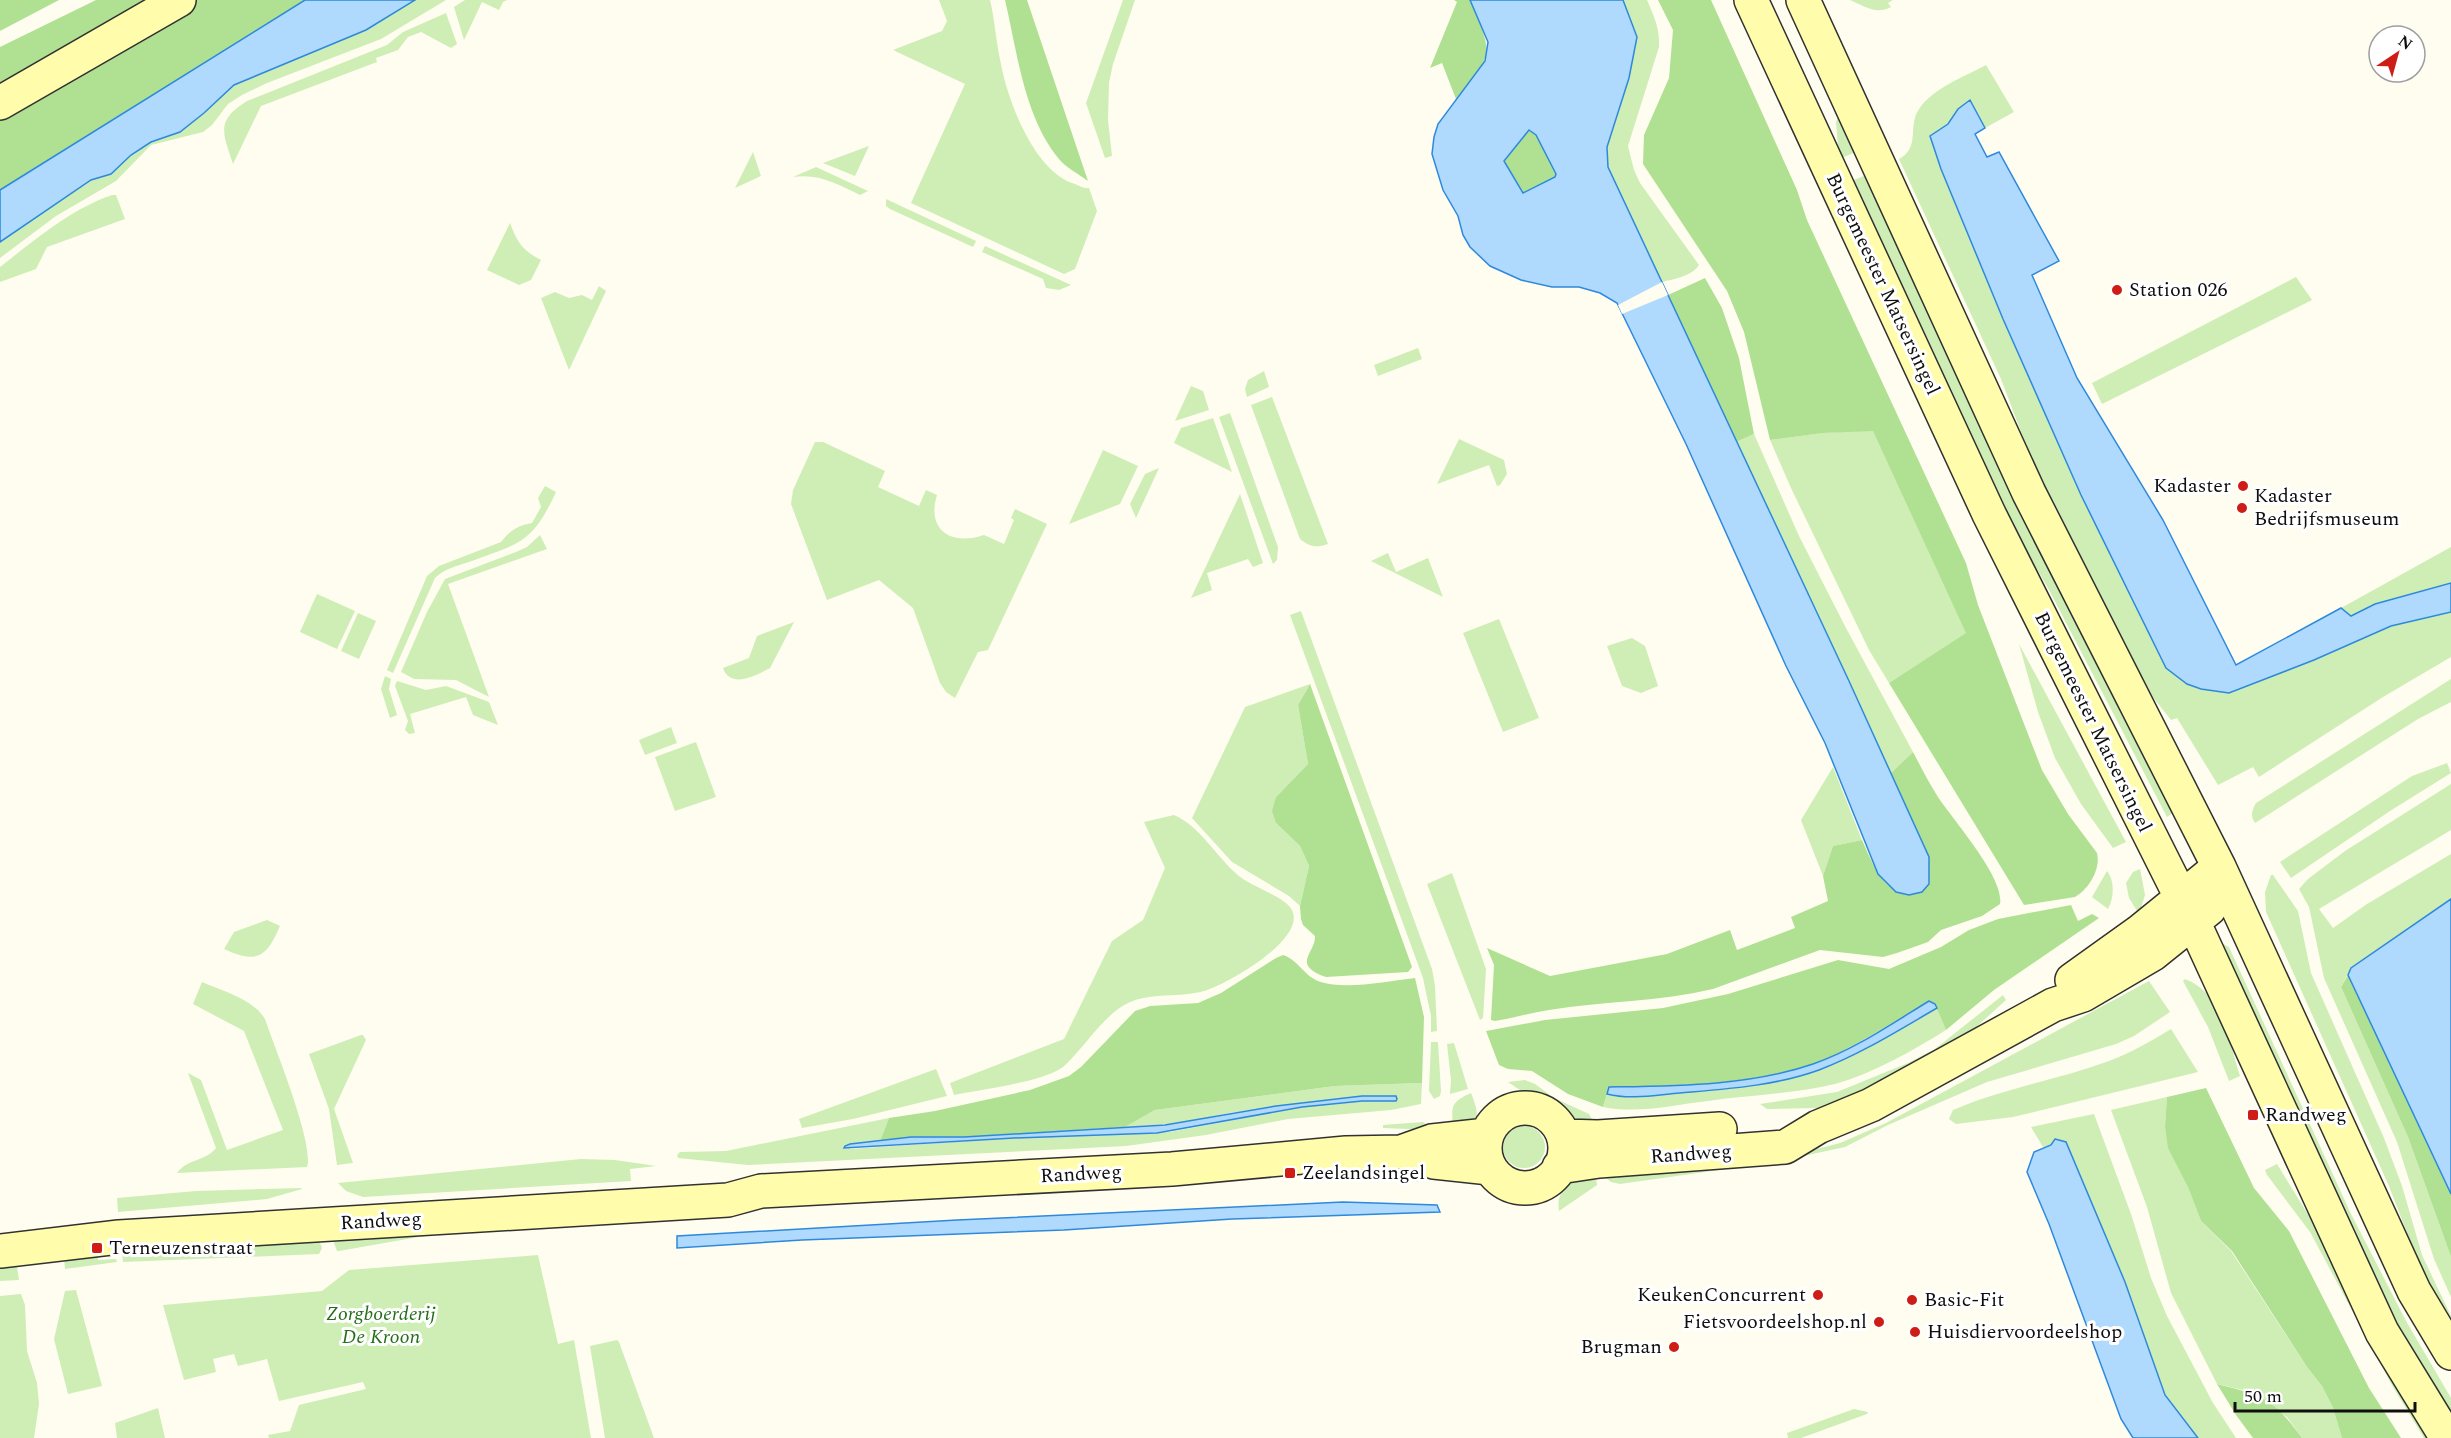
<svg xmlns="http://www.w3.org/2000/svg" width="2451" height="1438" viewBox="0 0 2451 1438" font-family="Spectral,serif">
<style>
.green{fill:#ceeeb5}
.forest{fill:#b0e192}
.water{fill:#afdafd;stroke:#2e89dc;stroke-width:1.5;fill-rule:evenodd}
.pier{fill:#fffdf0}
.lines{fill:none;stroke-linecap:round;stroke-linejoin:round}
.secondary-casing{stroke:#313131;stroke-width:36}
.secondary{stroke:#fffcab;stroke-width:33}
.poi-dot{fill:#ce1c17;stroke:#fff;stroke-width:2}
.labels{text-anchor:middle;dominant-baseline:central;stroke-width:6;stroke-linejoin:round;paint-order:stroke}
.street-label{font-size:20px;fill:#0f0f0f;stroke:#fff}
.poi-label{font-size:20px;fill:#0f0f0f;stroke:#fff;text-anchor:start}
.park-label{font-size:20px;font-style:italic;fill:#236e17;stroke:#fff}
</style>
<rect width="100%" height="100%" fill="#fffdf0"/>
<path class="green" d="M 415,0 L 446,0 L 381,39 L 267,83 L 242,95 L 228,104 L 212,125 L 203,132 L 151,145 L 116,181 L 56,216 L 0,258 L 0,242 L 91,180 L 111,174 L 131,155 L 151,142 L 180,132 L 204,113 L 234,85 L 366,30 Z
M 465,0 L 507,0 L 503,2 L 499,10 L 482,2 L 464,40 L 454,7 Z
M 939,0 L 990,0 C 995,21 996,43 1001,64 C 1008,102 1034,169 1072,183 C 1079,185 1083,189 1089,188 L 1097,211 L 1075,269 L 1064,274 L 911,203 L 965,84 L 893,50 L 942,31 L 947,21 Z
M 1123,0 L 1135,0 L 1113,64 L 1109,83 L 1108,120 L 1112,156 L 1105,158 L 1086,103 Z
M 1623,0 L 1647,0 C 1654,16 1660,29 1659,47 L 1628,146 L 1634,170 L 1640,183 L 1699,265 C 1692,276 1674,279 1662,282 L 1608,167 L 1607,147 L 1629,78 L 1637,37 Z
M 1850,0 L 1893,0 L 1888,3 L 1891,7 C 1876,15 1864,6 1850,0 Z
M 446,13 L 457,44 L 451,48 L 421,32 L 408,37 L 398,50 L 376,58 L 377,62 L 261,106 L 233,164 C 223,133 215,121 247,101 L 387,45 L 403,32 Z
M 1986,65 L 2014,112 L 1985,128 L 1970,100 L 1958,109 L 1948,124 L 1930,136 L 1932,143 L 2003,319 L 2081,495 L 2164,664 L 2201,689 L 2229,693 L 2314,660 L 2391,626 L 2451,612 L 2451,657 L 2383,697 L 2259,777 L 2253,767 L 2218,785 L 2177,718 L 2171,720 L 2136,676 L 2050,508 L 2001,379 L 1899,159 C 1921,147 1907,127 1919,109 C 1933,88 1964,77 1986,65 Z
M 1838,117 L 1856,152 L 1839,159 L 1836,122 Z
M 869,146 L 855,176 L 823,163 Z
M 753,152 L 761,176 L 735,188 Z
M 816,167 L 868,191 L 860,195 C 838,184 818,173 793,177 Z
M 1866,175 L 2176,811 L 2167,817 L 2048,588 L 2007,519 L 1849,182 Z
M 112,195 L 116,195 L 125,219 L 47,247 L 36,269 L 0,282 L 0,267 C 35,240 69,210 112,195 Z
M 886,199 L 976,241 L 973,247 L 890,209 L 886,206 Z
M 510,223 C 517,242 523,251 541,260 L 531,280 L 519,285 L 487,270 Z
M 985,246 L 1071,285 L 1059,290 L 1046,288 L 1043,279 L 982,252 Z
M 2296,277 L 2312,300 L 2102,404 L 2092,383 Z
M 599,286 L 606,291 L 569,370 L 541,298 L 555,292 L 569,298 L 582,295 L 592,300 Z
M 1418,348 L 1422,359 L 1378,376 L 1374,365 Z
M 1264,371 L 1269,387 L 1247,397 L 1245,389 L 1248,380 Z
M 1191,386 L 1203,391 L 1209,410 L 1175,421 Z
M 1272,397 L 1328,544 C 1316,548 1310,547 1300,539 L 1251,405 Z
M 1230,413 L 1278,547 L 1277,560 L 1273,564 L 1219,417 Z
M 1213,418 L 1232,472 L 1174,443 L 1181,428 Z
M 1873,430 L 1967,633 L 1889,683 L 1869,650 L 1791,488 L 1770,440 L 1822,433 Z
M 1754,434 L 1799,536 L 1846,628 L 1913,752 L 1891,773 L 1736,442 Z
M 1459,439 L 1504,460 L 1507,474 L 1500,485 L 1497,486 L 1489,465 L 1437,484 Z
M 815,442 L 823,442 L 885,471 L 878,487 L 919,506 L 926,490 L 937,495 C 926,531 952,546 984,535 L 1004,544 L 1014,520 L 1011,518 L 1015,509 L 1047,524 L 988,650 L 978,652 L 955,698 L 946,692 L 940,683 L 913,608 L 879,580 L 827,600 L 791,504 L 793,490 Z
M 1103,450 L 1138,466 L 1120,504 L 1069,524 Z
M 1159,468 L 1136,518 L 1130,504 L 1145,474 Z
M 545,486 L 556,492 C 532,544 520,543 469,562 C 456,566 444,569 435,578 L 393,673 L 387,670 L 427,576 L 439,566 L 501,542 C 509,531 519,525 532,523 L 541,507 L 538,498 Z
M 1240,494 L 1263,563 L 1253,567 L 1248,559 L 1207,573 L 1212,590 L 1191,598 Z
M 540,535 L 547,549 L 448,584 L 489,697 L 456,680 L 414,679 L 401,672 L 427,612 L 445,579 L 516,552 L 527,547 Z
M 2451,547 L 2451,583 L 2375,604 L 2350,616 L 2341,608 Z
M 1388,553 L 1396,572 L 1428,558 L 1443,597 L 1371,561 Z
M 317,594 L 355,611 L 337,649 L 300,632 Z
M 1301,611 L 1432,969 L 1435,986 L 1437,1031 L 1431,1032 L 1431,1016 L 1423,978 L 1290,615 Z
M 358,613 L 376,621 L 359,659 L 341,651 Z
M 1499,619 L 1539,718 L 1503,732 L 1463,633 Z
M 794,622 L 770,668 C 756,676 730,689 723,668 L 749,658 L 757,636 Z
M 1632,638 L 1645,646 L 1658,686 L 1641,693 L 1622,686 L 1607,646 Z
M 2019,644 L 2126,842 L 2113,848 L 2081,804 L 2055,758 L 2038,712 Z
M 385,676 L 391,679 L 389,689 L 397,715 L 390,718 L 381,689 Z
M 2451,679 L 2451,702 L 2418,719 L 2255,823 C 2250,816 2252,810 2256,803 Z
M 397,681 L 426,690 L 446,686 L 489,702 L 498,725 L 473,715 L 466,697 L 410,714 L 415,733 L 409,734 L 405,730 L 408,721 L 395,686 Z
M 1310,684 L 1298,705 L 1308,764 L 1276,797 L 1276,823 L 1300,846 L 1309,866 L 1300,906 L 1289,896 L 1232,862 L 1192,818 L 1245,707 Z
M 671,727 L 677,743 L 645,755 L 639,740 Z
M 696,742 L 716,797 L 675,811 L 655,757 Z
M 2447,763 L 2451,773 L 2390,811 L 2291,878 L 2280,862 L 2412,776 Z
M 1833,767 L 1862,840 L 1833,846 L 1823,876 L 1801,820 Z
M 2451,784 L 2451,830 L 2319,909 L 2333,928 L 2367,904 L 2451,854 L 2451,899 L 2351,968 L 2341,987 L 2408,1137 L 2451,1257 L 2451,1297 L 2434,1259 L 2397,1142 L 2324,978 L 2309,907 L 2299,889 L 2308,879 L 2345,851 Z
M 1174,815 C 1202,827 1218,861 1243,879 C 1255,887 1282,897 1290,907 C 1313,936 1226,985 1204,991 C 1180,998 1151,992 1128,1003 C 1106,1014 1090,1039 1073,1057 C 1069,1061 1065,1066 1060,1069 C 1039,1082 981,1090 954,1095 L 950,1083 L 1064,1039 L 1112,941 L 1143,920 L 1165,868 L 1144,822 Z
M 2140,869 L 2145,895 L 2139,914 L 2129,898 L 2126,883 L 2133,872 Z
M 2107,871 C 2115,881 2114,898 2108,909 L 2092,897 Z
M 1452,873 L 1486,969 L 1483,1018 L 1480,1020 L 1427,884 Z
M 2271,875 L 2273,875 L 2298,911 L 2311,973 L 2384,1138 L 2402,1186 L 2422,1255 L 2451,1316 L 2451,1327 L 2420,1267 L 2389,1186 L 2266,912 L 2265,892 Z
M 267,920 L 280,926 C 266,958 257,964 224,949 L 234,932 Z
M 2223,944 L 2229,947 L 2351,1214 L 2406,1321 L 2451,1398 L 2451,1419 L 2396,1331 L 2222,945 Z
M 2185,979 C 2224,994 2228,1040 2240,1076 L 2229,1081 L 2208,1027 L 2183,981 Z
M 2149,981 L 2170,1012 L 2134,1036 L 2116,1044 L 1987,1082 L 1888,1125 L 1845,1147 L 1776,1162 L 1620,1184 L 1611,1182 L 1605,1177 L 1809,1151 L 1840,1143 L 1886,1123 Z
M 202,982 C 223,991 253,999 265,1019 C 274,1046 315,1145 307,1167 L 177,1173 C 187,1159 206,1161 216,1148 L 188,1073 L 201,1080 L 227,1150 L 283,1130 L 244,1031 L 193,1004 Z
M 2003,995 L 2006,1000 L 1962,1040 L 1876,1086 L 1817,1108 L 1767,1109 L 1760,1104 L 1837,1092 L 1908,1063 L 1935,1049 Z
M 1937,1008 L 1946,1030 C 1912,1051 1874,1073 1835,1084 C 1794,1094 1750,1095 1708,1101 C 1673,1105 1637,1114 1603,1107 L 1607,1094 L 1617,1097 L 1775,1082 L 1818,1070 L 1847,1058 Z
M 2171,1029 L 2198,1072 L 2013,1117 L 1956,1124 L 1949,1119 L 1953,1110 C 2004,1088 2057,1080 2109,1061 C 2131,1053 2151,1041 2171,1029 Z
M 361,1035 L 363,1035 L 366,1040 L 334,1109 L 353,1163 L 337,1165 L 329,1109 L 309,1054 Z
M 1431,1042 L 1438,1042 L 1441,1091 L 1440,1096 L 1434,1099 L 1429,1091 Z
M 1454,1043 L 1468,1089 L 1450,1094 L 1451,1080 L 1447,1044 Z
M 936,1069 L 947,1096 L 853,1119 L 802,1128 L 799,1119 Z
M 1525,1080 L 1535,1084 L 1554,1098 L 1589,1114 L 1592,1119 L 1591,1128 L 1571,1120 L 1546,1100 L 1530,1097 L 1508,1082 Z
M 1422,1083 L 1421,1104 L 1391,1110 L 1288,1119 L 1206,1135 L 1126,1146 L 748,1165 L 678,1158 L 677,1155 L 680,1152 L 726,1151 L 889,1118 L 880,1141 L 862,1142 L 849,1149 L 1014,1138 L 1170,1132 L 1302,1107 L 1362,1101 L 1396,1101 L 1362,1096 L 1333,1099 L 1229,1113 L 1182,1123 L 1125,1127 L 1155,1110 L 1335,1086 Z
M 1471,1093 C 1481,1118 1480,1124 1453,1130 C 1452,1107 1449,1103 1471,1093 Z
M 2167,1097 L 2165,1126 L 2201,1221 L 2231,1251 L 2307,1367 L 2322,1386 L 2333,1408 L 2342,1438 L 2302,1438 L 2287,1417 L 2243,1390 L 2217,1384 L 2171,1293 L 2147,1207 L 2111,1110 Z
M 2094,1114 L 2131,1214 L 2151,1278 L 2167,1316 L 2213,1403 L 2236,1438 L 2198,1438 L 2165,1395 L 2125,1282 L 2066,1142 L 2043,1147 L 2031,1127 Z
M 1423,1122 L 1433,1130 L 1383,1128 L 1383,1125 Z
M1503 1147a21 21 0 1 1 42 0a21 21 0 1 1-42 0Z
M 581,1159 L 615,1160 L 656,1166 L 630,1169 L 631,1181 L 363,1197 L 346,1191 L 338,1183 Z
M 2277,1164 L 2317,1229 L 2430,1438 L 2424,1438 L 2393,1387 L 2310,1232 L 2267,1175 L 2265,1170 Z
M 1372,1165 L 1434,1170 L 1423,1182 L 1315,1176 L 1314,1166 Z
M 1595,1173 L 1597,1185 L 1559,1211 C 1555,1186 1576,1178 1595,1173 Z
M 301,1188 L 302,1189 L 267,1199 L 118,1212 L 117,1198 L 196,1191 Z
M 500,1228 L 424,1236 L 339,1251 L 337,1251 L 334,1243 L 337,1234 Z
M 319,1240 L 322,1248 L 319,1254 L 123,1262 L 121,1244 Z
M 15,1255 L 19,1280 L 0,1281 L 0,1257 Z
M 98,1255 L 98,1260 L 116,1259 L 117,1262 L 65,1269 L 64,1258 Z
M 538,1255 L 558,1344 L 574,1340 L 591,1438 L 269,1438 L 268,1435 L 290,1431 L 299,1405 L 366,1389 L 363,1382 L 279,1401 L 267,1359 L 238,1366 L 234,1354 L 213,1359 L 216,1372 L 184,1380 L 163,1305 L 322,1291 L 349,1270 Z
M 76,1290 L 102,1386 L 68,1394 L 54,1339 L 65,1291 Z
M 21,1294 L 25,1305 L 27,1351 L 37,1383 L 39,1404 L 34,1438 L 0,1438 L 0,1296 Z
M 617,1340 L 619,1342 L 654,1438 L 605,1438 L 590,1346 Z
M 158,1408 L 165,1438 L 117,1438 L 115,1423 Z
M 1854,1409 L 1868,1412 L 1867,1414 L 1801,1438 L 1788,1438 L 1787,1433 Z"/>
<path class="forest" d="M 0,0 L 59,0 L 0,31 Z
M 96,0 L 149,0 L 0,90 L 0,47 Z
M 197,0 L 305,0 L 0,190 L 0,118 Z
M 1005,0 L 1027,0 L 1088,181 C 1079,174 1066,168 1059,159 C 1024,117 1017,51 1005,0 Z
M 1454,0 L 1470,0 C 1493,54 1495,53 1456,99 L 1442,63 L 1430,68 L 1457,2 Z
M 1658,0 L 1711,0 L 1797,190 L 1807,220 L 1966,563 L 1978,605 L 2042,770 L 2068,814 L 2097,853 C 2101,869 2089,889 2075,897 L 2024,905 L 1889,683 L 1966,633 L 1873,431 L 1823,433 L 1770,440 L 1744,332 L 1727,291 L 1643,164 L 1644,135 L 1669,78 L 1673,30 Z
M 1529,130 L 1536,135 L 1556,174 L 1555,177 L 1524,193 L 1504,161 Z
M 1705,278 L 1722,308 L 1739,358 L 1754,434 L 1736,442 L 1668,295 Z
M 1310,684 L 1412,967 L 1408,972 L 1326,977 C 1290,964 1316,953 1315,936 L 1303,925 L 1301,919 L 1300,906 L 1309,866 L 1300,846 L 1276,823 L 1272,811 L 1276,797 L 1308,764 L 1298,705 Z
M 1913,752 C 1921,767 1929,783 1938,797 C 1953,820 2005,878 2000,904 L 1982,916 L 1941,930 L 1928,942 L 1897,953 L 1883,957 L 1820,950 L 1713,989 C 1659,1002 1604,1001 1549,1010 C 1531,1013 1513,1018 1495,1021 L 1491,1020 L 1494,965 L 1487,948 L 1550,976 L 1667,954 L 1730,930 L 1737,950 L 1795,928 L 1791,917 L 1828,901 L 1823,876 L 1833,846 L 1862,840 C 1875,868 1885,901 1922,892 L 1929,857 L 1891,773 Z
M 2071,905 L 2078,921 L 2092,914 L 2099,918 L 1994,990 L 1946,1030 L 1935,1004 C 1892,1018 1856,1049 1813,1064 C 1749,1085 1676,1086 1609,1087 L 1603,1107 L 1568,1094 L 1532,1071 L 1508,1069 L 1499,1065 L 1486,1031 L 1545,1020 L 1663,1008 L 1728,994 L 1838,960 L 1889,969 L 1941,947 L 1969,930 L 1998,919 Z
M 1283,955 C 1299,960 1304,977 1321,982 C 1346,990 1388,981 1415,978 L 1424,1017 L 1422,1083 L 1335,1086 L 1155,1110 L 1125,1127 L 964,1137 L 911,1137 L 880,1141 L 889,1118 L 935,1111 L 1030,1090 L 1069,1076 L 1081,1067 L 1135,1011 L 1150,1006 L 1198,1003 L 1221,993 L 1276,958 Z
M 2348,975 L 2451,1194 L 2451,1257 L 2408,1137 L 2341,987 Z
M 2206,1088 L 2254,1188 L 2289,1231 L 2369,1388 L 2401,1438 L 2342,1438 L 2333,1408 L 2322,1386 L 2307,1367 L 2232,1251 L 2201,1221 L 2188,1187 L 2168,1148 L 2165,1126 L 2167,1097 Z
M 2217,1384 C 2262,1395 2274,1399 2302,1438 L 2253,1438 L 2236,1415 Z"/>
<path class="water" d="M 305,0 L 415,0 L 366,30 L 234,85 L 204,113 L 180,132 L 151,142 L 131,155 L 111,174 L 91,180 L 0,242 L 0,190 Z
M 1470,0 L 1623,0 L 1637,37 L 1629,78 L 1607,147 L 1608,167 L 1849,681 L 1929,857 L 1929,884 L 1922,892 L 1909,895 L 1896,892 L 1878,874 L 1825,743 L 1786,666 L 1686,444 L 1617,303 L 1600,293 L 1579,287 L 1552,287 L 1521,280 L 1490,266 L 1470,247 L 1463,235 L 1458,216 L 1443,190 L 1432,154 L 1434,137 L 1438,124 L 1485,61 L 1488,42 ZM 1529,130 L 1536,135 L 1556,174 L 1555,177 L 1523,193 L 1504,161 Z
M 1970,100 L 1985,128 L 1975,134 L 1987,157 L 1999,152 L 2059,261 L 2032,275 L 2077,378 L 2163,520 L 2236,665 L 2341,608 L 2351,616 L 2375,604 L 2451,583 L 2451,612 L 2391,626 L 2314,660 L 2229,693 L 2201,689 L 2187,684 L 2166,668 L 2081,495 L 2003,319 L 1941,169 L 1930,136 L 1948,124 L 1958,109 Z
M 2451,899 L 2451,1194 L 2348,975 L 2351,968 Z
M 1929,1001 L 1935,1004 L 1937,1008 C 1899,1030 1861,1054 1819,1070 C 1775,1086 1726,1089 1680,1093 C 1656,1095 1630,1100 1607,1094 L 1609,1087 C 1675,1086 1749,1086 1813,1064 C 1854,1050 1893,1023 1929,1001 Z
M 1362,1096 L 1396,1096 L 1397,1099 L 1396,1101 L 1362,1101 L 1302,1107 L 1157,1133 L 1014,1138 L 844,1148 L 845,1146 L 850,1144 L 911,1137 L 964,1137 L 1165,1125 L 1276,1106 Z
M 2055,1139 L 2066,1142 L 2125,1282 L 2165,1395 L 2198,1438 L 2133,1438 L 2121,1419 L 2049,1224 L 2027,1172 L 2034,1152 L 2051,1145 Z
M 1343,1202 L 1437,1205 L 1440,1212 L 1232,1219 L 1064,1230 L 802,1240 L 677,1248 L 677,1236 L 957,1220 Z"/>
<path class="pier" d="M 1662,282 L 1668,295 L 1622,314 L 1618,305 Z"/>
<g class="lines">
<g class="secondary-casing">
<path id="secondary" d="M 1751,0 L 1989,514 L 2193,921 L 2382,1332 L 2447,1438
M 1803,0 L 2029,493 L 2219,867 L 2414,1291 L 2451,1353
M 0,103 L 179,0
M 2072,980 L 2139,932 L 2219,867
M1485 1148a40 40 0 1 1 80 0a40 40 0 1 1-80 0Z
M 1563,1136 L 1598,1137 L 1720,1129
M 1408,1154 L 1434,1162 L 1490,1168
M 1559,1167 L 1599,1161 L 1785,1147 L 1818,1127 L 1871,1105 L 2053,1005 L 2083,995 L 2153,954 L 2209,909
M 0,1251 L 119,1237 L 728,1200 L 761,1191 L 1172,1169 L 1346,1153 L 1401,1152 L 1432,1141 L 1487,1135"/>
</g>
<use href="#secondary" class="secondary"/>
</g>
<g class="poi-dot">
<circle cx="2117" cy="290" r="6"/>
<circle cx="2243" cy="486" r="6"/>
<circle cx="2242" cy="508" r="6"/>
<rect x="2247" y="1109" width="12" height="12" rx="3"/>
<rect x="1284" y="1167" width="12" height="12" rx="3"/>
<rect x="91" y="1242" width="12" height="12" rx="3"/>
<circle cx="1818" cy="1295" r="6"/>
<circle cx="1912" cy="1300" r="6"/>
<circle cx="1879" cy="1322" r="6"/>
<circle cx="1915" cy="1332" r="6"/>
<circle cx="1674" cy="1347" r="6"/>
</g>
<g class="labels">
<g class="street-label">
<text transform="translate(1883 284) rotate(65)">Burgemeester Matsersingel</text>
<text transform="translate(2093 722) rotate(64)">Burgemeester Matsersingel</text>
<text transform="translate(1691 1154) rotate(-4)">Randweg</text>
<text transform="translate(1081 1174) rotate(-3)">Randweg</text>
<text transform="translate(381 1221) rotate(-3)">Randweg</text>
</g>
<g class="poi-label">
<text x="2129" y="290">Station 026</text>
<text x="2231" y="486" text-anchor="end">Kadaster</text>
<text x="2254" y="496">Kadaster<tspan x="2254" dy="23">Bedrijfsmuseum</tspan></text>
<text x="2265" y="1115">Randweg</text>
<text x="1302" y="1173">Zeelandsingel</text>
<text x="109" y="1248">Terneuzenstraat</text>
<text x="1806" y="1295" text-anchor="end">KeukenConcurrent</text>
<text x="1924" y="1300">Basic-Fit</text>
<text x="1867" y="1322" text-anchor="end">Fietsvoordeelshop.nl</text>
<text x="1927" y="1332">Huisdiervoordeelshop</text>
<text x="1662" y="1347" text-anchor="end">Brugman</text>
</g>
<g class="park-label">
<text x="381" y="1314">Zorgboerderij<tspan x="381" dy="23">De Kroon</tspan></text>
</g>
</g>
<g transform="translate(2397 54) rotate(36)"><circle r="28" fill="#ffffff" stroke="#9f9f9f" stroke-width="1.5"/>
<path d="M0-4.5L10 22L0 15L-10 22Z" fill="#ce1c17"/>
<text y="-9" font-size="16" font-weight="bold" text-anchor="middle" fill="#0f0f0f">N</text>
</g>
<path d="M2235 1402v9h180v-9" fill="none" stroke="#0f0f0f" stroke-width="3"/>
<text x="2244" y="1402" font-size="18" fill="#0f0f0f" stroke="#ffffff" stroke-width="4.5" paint-order="stroke">50 m</text>
</svg>
